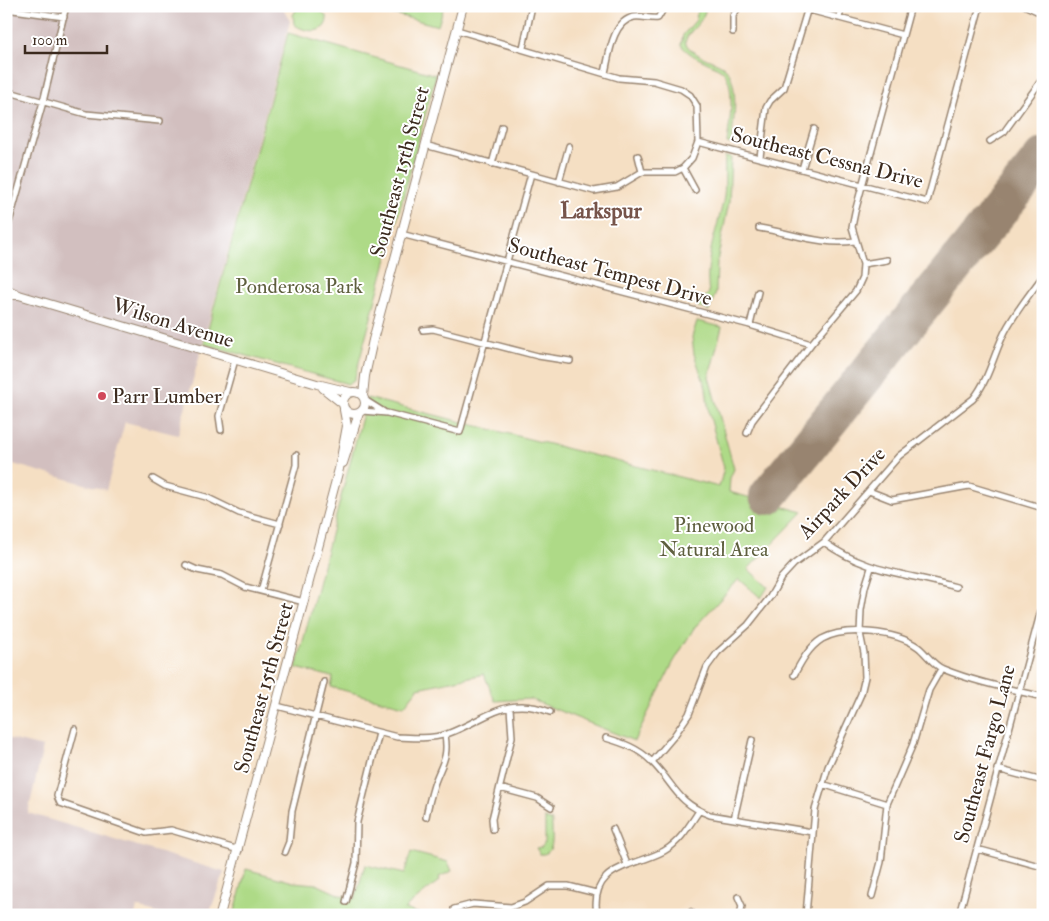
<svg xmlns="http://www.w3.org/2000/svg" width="1049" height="921" viewBox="0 0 1049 921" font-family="'IM FELL Double Pica',serif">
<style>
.industrial{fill:#d2bfbf}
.green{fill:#aeda87;stroke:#748252}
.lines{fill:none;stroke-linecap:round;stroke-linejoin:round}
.runway{stroke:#988470;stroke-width:38}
.street-casing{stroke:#988470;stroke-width:8}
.secondary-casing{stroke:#988470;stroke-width:10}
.street{stroke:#fff;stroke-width:5}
.secondary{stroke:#fff;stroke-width:8}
.poi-dot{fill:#d1495b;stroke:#fff;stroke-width:2}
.labels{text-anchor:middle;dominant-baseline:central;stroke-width:4;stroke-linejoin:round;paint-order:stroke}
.street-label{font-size:21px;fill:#3b2a1e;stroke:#fff}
.park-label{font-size:21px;fill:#5e5f3e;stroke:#fff}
.poi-label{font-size:21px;fill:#3b2a1e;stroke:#fff;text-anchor:start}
.neighbourhood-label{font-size:22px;font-weight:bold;fill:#76544a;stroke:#fff}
</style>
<rect width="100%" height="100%" fill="#fff"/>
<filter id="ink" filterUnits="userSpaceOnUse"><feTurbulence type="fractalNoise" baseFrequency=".02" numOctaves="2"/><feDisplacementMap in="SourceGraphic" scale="10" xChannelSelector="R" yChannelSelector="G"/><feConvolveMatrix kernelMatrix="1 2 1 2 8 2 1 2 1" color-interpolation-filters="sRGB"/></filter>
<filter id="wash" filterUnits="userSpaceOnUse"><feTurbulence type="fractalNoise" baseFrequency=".0096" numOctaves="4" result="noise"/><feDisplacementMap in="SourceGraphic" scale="20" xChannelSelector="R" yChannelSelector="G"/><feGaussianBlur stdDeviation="1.12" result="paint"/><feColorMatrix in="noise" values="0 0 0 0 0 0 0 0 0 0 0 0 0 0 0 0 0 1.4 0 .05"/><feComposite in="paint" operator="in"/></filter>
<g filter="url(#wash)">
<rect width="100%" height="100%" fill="#f5dfc3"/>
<path class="industrial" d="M 6,6 L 281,6 L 290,21 L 178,435 L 125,422 L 106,490 L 6,462 Z
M 6,738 L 43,747 L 28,813 L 224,872 L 209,915 L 162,915 L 137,907 L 135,915 L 6,915 Z"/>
<path class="green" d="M 316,6 L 327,17 C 328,35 304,33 294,24 L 293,15 L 298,7 Z
M 380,6 L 444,6 L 438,26 L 379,10 Z
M 698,6 L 706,6 C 704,25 689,28 685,42 C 689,51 699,55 707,59 C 714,62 722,64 727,70 C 740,87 733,125 731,144 L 727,143 C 729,126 738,80 720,69 C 706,61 690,57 681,45 L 683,35 L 696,20 Z
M 288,33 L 436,75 L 354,381 L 348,384 L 204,344 Z
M 725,156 L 731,157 L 729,202 L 717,262 L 716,292 L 709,311 L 697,306 L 709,293 C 704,260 716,234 723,202 C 726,188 724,171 725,156 Z
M 697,321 L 722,327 L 709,377 L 734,469 L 730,478 L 729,492 L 803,512 L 748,569 L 768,587 L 761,598 L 739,579 L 694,628 L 673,663 L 634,741 L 530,699 L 495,701 L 484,674 L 418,688 L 404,706 L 331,687 L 333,677 L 296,668 L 367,398 L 719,487 L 724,468 L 709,413 L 706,388 L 694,354 L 692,337 Z
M 545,818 L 552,821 C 551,831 557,856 540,854 L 536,848 L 542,847 L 545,842 Z
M 411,852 L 448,862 L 452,871 L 439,877 L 440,880 L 404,909 L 423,915 L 234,915 L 246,869 L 293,882 L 316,884 L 340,895 L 355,899 L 365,865 L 404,874 Z"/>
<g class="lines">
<path class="runway" d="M 768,496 L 1043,157"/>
</g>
</g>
<g filter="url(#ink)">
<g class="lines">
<g class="street-casing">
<path id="street" d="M 794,6 L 903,35
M 1026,6 L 1043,14
M 6,9 L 64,17
M 839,18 L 842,6
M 733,32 L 733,16 L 739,6
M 523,48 L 532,6
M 605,73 C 609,56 612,21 634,17 C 642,16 650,19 658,18 L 665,6
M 6,91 L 86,114 L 160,121
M 990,141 L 1004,132 L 1043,78
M 698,142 L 927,202 L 980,6
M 425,145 L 594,191 L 617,187 L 642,172 L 675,172 L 683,168 L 692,158 L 698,142 L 697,106 L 690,95 L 681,89 L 654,81 L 619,78 L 457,30
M 638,156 L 642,172
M 760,157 L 766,108 L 770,101 L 784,88 L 807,11
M 492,164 L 502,127
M 683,168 L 695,190
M 802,169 L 814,129
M 559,182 L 569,146
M 759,228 C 792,233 822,246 855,241
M 6,233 L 43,102 L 66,6
M 401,234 L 750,325 L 811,344
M 863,264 L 887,260
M 750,325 L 758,292
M 423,330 L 433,329 L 538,356 L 570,361
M 365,400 L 384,412
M 362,411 L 387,413 L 460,432 L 531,174
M 221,430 L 219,416 L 235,360
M 747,433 L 752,421 L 811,344 L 856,291 L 862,278 L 863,264 L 852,227 L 855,212 L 911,6
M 153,479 L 165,486 L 206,497 L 239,513 L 280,524
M 869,491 L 892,500 L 969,486 L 1043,508
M 824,542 C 866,573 907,573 956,587
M 186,565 L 197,570 L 222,575 L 245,587 L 304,602
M 261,591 L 296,465 L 296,455
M 794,675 C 801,662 809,647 822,639 C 845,626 896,631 918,647 C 926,653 933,665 943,669 C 975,682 1010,689 1043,697
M 277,706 L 397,737 C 413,738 432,739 447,734 C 486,720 505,694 550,712
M 75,729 L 57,796 L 60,803 L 146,833 L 171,830 L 239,850
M 606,738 C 623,743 638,748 651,761 C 674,783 675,802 710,815 L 812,832
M 652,762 L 674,736 L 689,714 L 707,667 L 718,652 L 748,625 L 770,597 L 781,578 L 794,564 L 824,542 L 899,456 L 973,399 C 991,377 994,350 1008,326 C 1018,309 1031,292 1043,276
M 997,769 L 1043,781
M 822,784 L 887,804
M 500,788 L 537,798 L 551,807
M 426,817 C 428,806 431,795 434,785 C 441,764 449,759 445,735
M 734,819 L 752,740
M 493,829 L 492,819 L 512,737 L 510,708
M 613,829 L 627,864
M 977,849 L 1043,867
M 285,852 L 289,842 L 292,811 L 324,682
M 872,896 L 881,862 L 887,804 L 913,744 L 929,690 L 941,669
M 738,897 L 742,906 L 740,915
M 346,902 L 356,863 L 357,822 L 379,733
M 454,909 L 473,904 L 511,907 L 525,902 L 549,886 L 568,886 L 596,893
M 691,912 L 694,915
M 597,915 C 589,865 632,868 664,851 C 680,842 689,826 699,811
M 806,915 L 815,810 L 828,767 L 861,694 L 865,677 L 864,653 L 860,633 L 861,610 L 865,587 L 871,568
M 959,915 L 1043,603"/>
</g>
<g class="secondary-casing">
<path id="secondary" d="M 6,289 L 19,295 L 317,384 L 350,392
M 6,295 L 19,295
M 323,388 L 342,403
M343 403a11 11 0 1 1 22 0a11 11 0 1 1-22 0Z
M 363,396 L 365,376 L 373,340 L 463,6
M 343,463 L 359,413
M 220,915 L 339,469 L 347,426 L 344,410"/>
</g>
<use href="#street" class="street"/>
<use href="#secondary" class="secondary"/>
</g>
</g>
<circle class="poi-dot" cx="102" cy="396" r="5"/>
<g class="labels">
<g class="street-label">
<text transform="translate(827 158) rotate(14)">Southeast Cessna Drive</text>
<text transform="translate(400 172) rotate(-75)">Southeast 15th Street</text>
<text transform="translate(610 272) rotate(15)">Southeast Tempest Drive</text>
<text transform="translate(173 323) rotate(17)">Wilson Avenue</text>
<text transform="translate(842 493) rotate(-47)">Airpark Drive</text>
<text transform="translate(264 688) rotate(-75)">Southeast 15th Street</text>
<text transform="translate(985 754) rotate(-75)">Southeast Fargo Lane</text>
</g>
<g class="park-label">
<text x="299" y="286">Ponderosa Park</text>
<text x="714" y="525">Pinewood<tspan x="714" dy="24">Natural Area</tspan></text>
</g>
<g class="poi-label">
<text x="112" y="396">Parr Lumber</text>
</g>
<g class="neighbourhood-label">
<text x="601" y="211">Larkspur</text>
</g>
</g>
<rect width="1049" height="921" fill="none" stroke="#fff" stroke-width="25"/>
<path d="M25 45v8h82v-8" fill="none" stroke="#3b2a1e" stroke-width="2.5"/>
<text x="32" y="45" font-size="15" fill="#3b2a1e" stroke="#ffffff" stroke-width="4" paint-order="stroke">100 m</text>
</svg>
